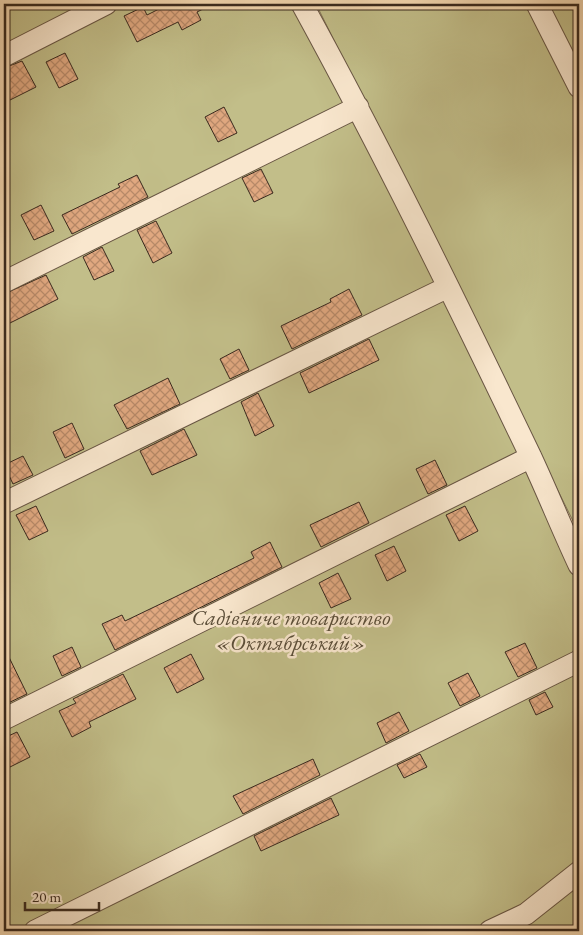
<svg xmlns="http://www.w3.org/2000/svg" width="583" height="935" viewBox="0 0 583 935" font-family="'EB Garamond',serif">
<style>
.green{fill:#c2be89;stroke:#7e7454}
.building{fill:url(#building-cross-hatch);stroke:#39291e}
.lines{fill:none;stroke-linecap:round;stroke-linejoin:round}
.minor-casing{stroke:#685543;stroke-width:23}
.minor{stroke:#f9e7ce;stroke-width:21}
.labels{text-anchor:middle;dominant-baseline:central;stroke-width:5;stroke-linejoin:round;paint-order:stroke}
.park-label{font-size:22px;font-style:italic;fill:#5b4e39;stroke:#f9e7ce}
</style>
<defs>
<pattern id="building-cross-hatch" width="8" height="8" patternUnits="userSpaceOnUse" patternTransform="scale(1.25)"><rect width="8" height="8" fill="#e0a880"/><path d="M0 0l8 8M0 8l8-8" fill="none" stroke="#b78968"/></pattern>
</defs>
<rect width="100%" height="100%" fill="#f6dab3"/>
<filter id="stains"><feTurbulence type="fractalNoise" baseFrequency=".004" numOctaves="4"/><feColorMatrix values="0 0 0 0 .2 0 0 0 0 .09 0 0 0 0 .02 0 0 0 .5 -.17"/></filter>
<radialGradient id="worn" r=".72"><stop offset=".6" stop-color="#630" stop-opacity="0"/><stop offset="1" stop-color="#630" stop-opacity=".3"/></radialGradient>
<path class="green" d="M 4,4 L 301,4 L 579,542 L 579,931 L 4,931 Z
M 316,4 L 579,4 L 579,533 Z"/>
<path class="building" d="M 169,4 L 213,4 L 197,12 L 201,20 L 182,30 L 178,22 L 137,42 L 124,16 L 143,7 L 147,15 Z
M 65,53 L 78,79 L 59,88 L 46,62 Z
M 22,61 L 36,87 L 4,103 L 4,68 Z
M 224,107 L 237,133 L 218,142 L 205,117 Z
M 261,169 L 273,193 L 254,202 L 242,178 Z
M 137,175 L 148,197 L 72,234 L 62,215 L 120,187 L 118,184 Z
M 41,205 L 54,231 L 34,240 L 21,215 Z
M 156,221 L 172,253 L 153,263 L 137,230 Z
M 102,247 L 114,271 L 94,280 L 83,257 Z
M 46,275 L 58,299 L 4,326 L 4,294 Z
M 349,289 L 362,315 L 292,349 L 281,326 L 331,302 L 330,299 Z
M 369,339 L 379,360 L 309,393 L 300,373 Z
M 239,349 L 249,370 L 230,379 L 220,359 Z
M 168,378 L 180,404 L 127,429 L 114,405 Z
M 258,393 L 274,426 L 255,436 L 241,402 Z
M 72,423 L 84,449 L 65,458 L 53,432 Z
M 184,429 L 197,455 L 152,475 L 140,451 Z
M 23,456 L 33,475 L 13,484 L 4,465 Z
M 435,460 L 447,485 L 428,494 L 416,469 Z
M 359,502 L 369,523 L 321,547 L 310,525 Z
M 36,506 L 48,531 L 29,540 L 16,515 Z
M 465,506 L 478,531 L 459,541 L 446,515 Z
M 270,542 L 282,567 L 115,650 L 102,624 L 122,615 L 125,621 L 175,597 L 254,558 L 251,552 Z
M 394,546 L 406,571 L 387,581 L 375,555 Z
M 338,573 L 351,599 L 331,608 L 319,583 Z
M 525,643 L 537,668 L 518,677 L 505,652 Z
M 4,647 L 27,694 L 4,705 Z
M 72,647 L 81,667 L 62,676 L 53,656 Z
M 191,654 L 204,679 L 177,693 L 164,668 Z
M 468,673 L 480,696 L 460,706 L 448,683 Z
M 123,674 L 136,699 L 89,722 L 91,727 L 72,737 L 59,711 L 76,703 L 73,699 Z
M 545,692 L 553,707 L 536,715 L 529,700 Z
M 399,712 L 409,731 L 386,743 L 377,723 Z
M 17,732 L 30,757 L 10,767 L 4,754 L 4,738 Z
M 420,754 L 427,767 L 404,778 L 397,765 Z
M 313,759 L 320,775 L 243,814 L 233,796 Z
M 331,798 L 339,815 L 261,851 L 254,836 Z"/>
<g class="lines">
<g class="minor-casing">
<path id="minor" d="M 302,4 C 383,152 457,303 530,455 C 547,491 562,529 579,565
M 537,4 L 579,87
M 4,56 L 106,4
M 4,282 L 358,107
M 4,503 L 448,287
M 4,719 L 531,457
M 35,931 L 579,661
M 490,931 L 526,914 L 579,872"/>
</g>
<use href="#minor" class="minor"/>
</g>
<g class="labels">
<g class="park-label">
<text x="291" y="617">Садівниче товариство<tspan x="291" dy="25">«Октябрський»</tspan></text>
</g>
</g>
<rect width="583" height="935" fill="none" stroke="#f6dab3" stroke-width="20"/>
<rect x="5" y="5" width="573" height="925" fill="none" stroke="#39291e" stroke-width="2.5"/>
<rect x="10" y="10" width="563" height="915" fill="none" stroke="#39291e"/>
<path d="M25 902v8h74v-8" fill="none" stroke="#39291e" stroke-width="2.5"/>
<text x="32" y="902" font-size="15" fill="#39291e" stroke="#f9e7ce" stroke-width="4" paint-order="stroke">20 m</text>
<rect width="100%" height="100%" filter="url(#stains)"/>
<rect width="100%" height="100%" fill="url(#worn)"/>
</svg>
